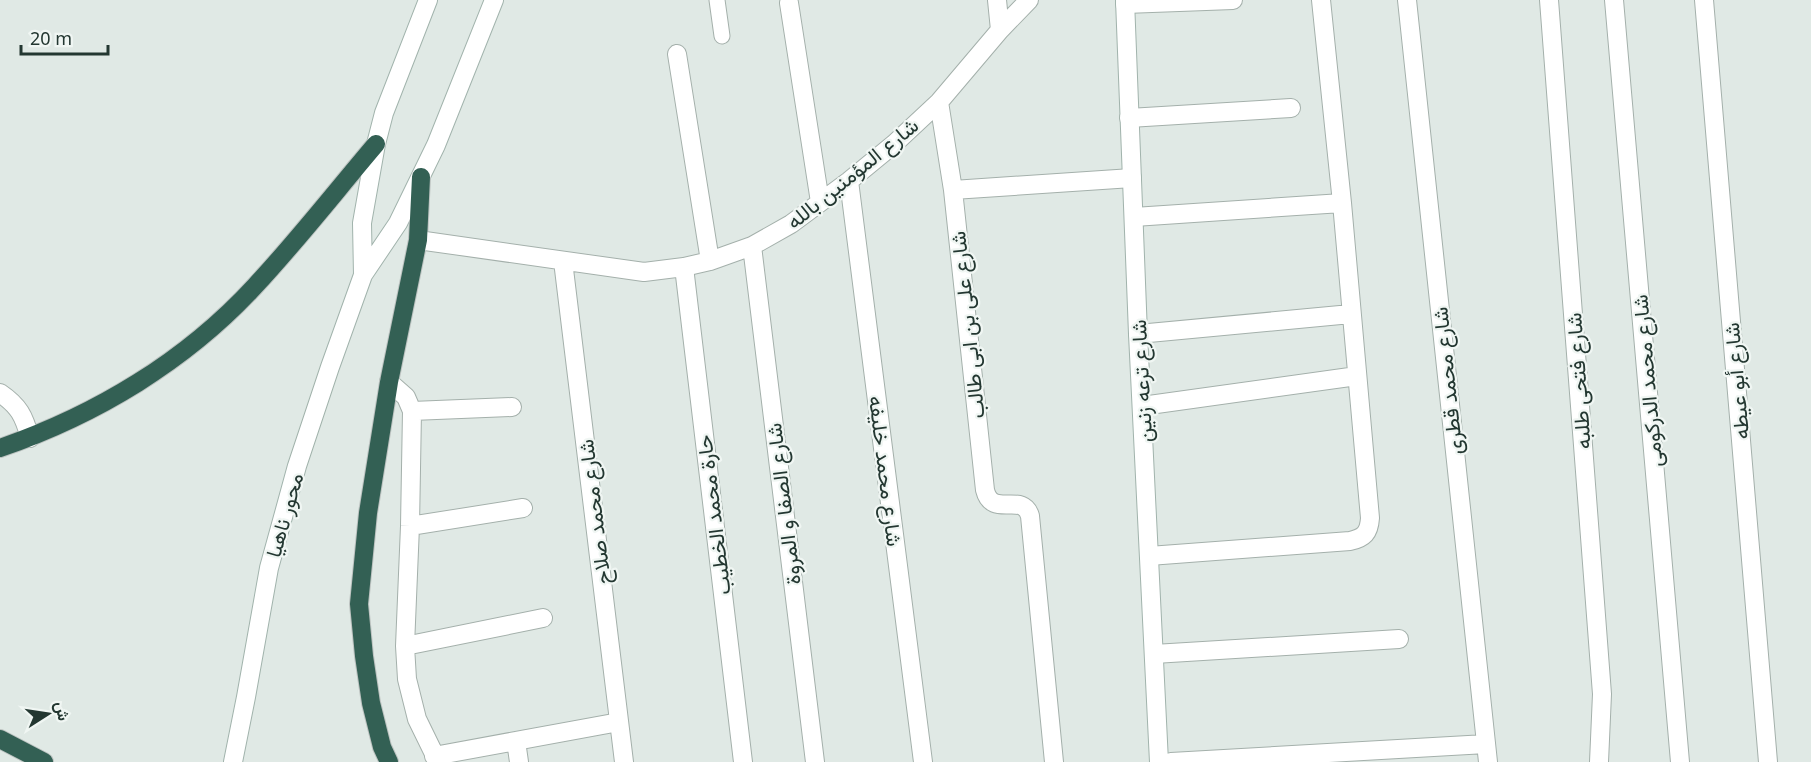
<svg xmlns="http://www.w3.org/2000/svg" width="1811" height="762" viewBox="0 0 1811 762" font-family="'Noto Sans',Vazirmatn,sans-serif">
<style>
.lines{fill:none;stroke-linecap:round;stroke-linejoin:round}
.lane-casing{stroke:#a4b0ab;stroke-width:17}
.street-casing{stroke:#a4b0ab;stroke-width:20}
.secondary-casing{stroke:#a1b3ac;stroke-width:20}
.highway-casing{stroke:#bdc3c1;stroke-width:20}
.lane{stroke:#fff;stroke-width:15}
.street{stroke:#fff;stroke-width:18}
.secondary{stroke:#fff;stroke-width:18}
.highway{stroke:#336054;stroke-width:18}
.labels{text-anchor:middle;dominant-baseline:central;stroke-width:4.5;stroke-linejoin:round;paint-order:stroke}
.street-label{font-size:21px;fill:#233731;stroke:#f0f6f3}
</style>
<rect width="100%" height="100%" fill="#e0e9e5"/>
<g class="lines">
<g class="lane-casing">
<path id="lane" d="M 717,0 L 722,36"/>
</g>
<g class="street-casing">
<path id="street" d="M 997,0 L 1000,30
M 1407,0 L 1488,762
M 1549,0 L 1602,694 L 1599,762
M 1614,0 L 1680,762
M 1704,0 L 1768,762
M 789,3 L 820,202
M 1125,4 L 1233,0
M 677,54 L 710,261
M 939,102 L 953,190 L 985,490 C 992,519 1023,491 1030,516 L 1054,762
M 1129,118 L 1291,108
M 849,181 L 923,762
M 953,190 L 1132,178
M 1134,217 L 1342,203
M 418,240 L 644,272 L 684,267 L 710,261 L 752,246 L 791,224 L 849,181 L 894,144 L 939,102 L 1000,30 L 1029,0
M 752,246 L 815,762
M 563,261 L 624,762
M 684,267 L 743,762
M 1138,334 L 1351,314
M 389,382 L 406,397 L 412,411 L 410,526 L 405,646 L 407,679 L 417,719 L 438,762
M 0,393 C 19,406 24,416 30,438
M 1142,406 L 1357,376
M 412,411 L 512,407
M 410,526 L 523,508
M 1149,556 L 1350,541 C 1364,538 1369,533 1370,518 L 1342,203 L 1321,0
M 405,646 L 543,618
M 1154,654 L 1399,639
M 516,741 L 519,762
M 434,756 L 619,722
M 1171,762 L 1486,744"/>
</g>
<g class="secondary-casing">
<path id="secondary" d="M 1125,0 L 1138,334 L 1159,762
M 363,275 L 362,223 L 376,144 L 384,113 L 428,0
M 233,762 L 246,697 L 269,568 L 297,466 L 330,367 L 363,275 L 398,223 L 436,145 L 494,0"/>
</g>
<g class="highway-casing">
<path id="highway" d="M 0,448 C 96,415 186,361 255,286 C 297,241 336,191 376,144
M 0,739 L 44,762
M 389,762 L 382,747 L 371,703 L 364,656 L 359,604 L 368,513 L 389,382 L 418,240 L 421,177"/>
</g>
<use href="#lane" class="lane"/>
<use href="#street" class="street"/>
<use href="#secondary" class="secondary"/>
<use href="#highway" class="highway"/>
</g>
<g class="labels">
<g class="street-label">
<text transform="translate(852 173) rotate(-39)">شارع المؤمنين بالله</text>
<text transform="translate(967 325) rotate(-96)">شارع على بن ابى طالب</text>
<text transform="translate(1141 381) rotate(-93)">شارع ترعه زنين</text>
<text transform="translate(1447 381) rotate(-96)">شارع محمد قطرى</text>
<text transform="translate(1578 381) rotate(-94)">شارع فتحى طلبه</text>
<text transform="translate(1647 381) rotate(-95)">شارع محمد الدركومى</text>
<text transform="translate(1736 381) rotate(-95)">شارع أبو عيطه</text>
<text transform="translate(886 471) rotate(83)">شارع محمد خليفه</text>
<text transform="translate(783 504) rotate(-97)">شارع الصفا و المروة</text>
<text transform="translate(594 512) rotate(-97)">شارع محمد صلاح</text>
<text transform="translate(284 515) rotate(-74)">محور ناهيا</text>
<text transform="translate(713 515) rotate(-97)">حارة محمد الخطيب</text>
</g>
</g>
<g transform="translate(48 714) rotate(78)" stroke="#f0f6f3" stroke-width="4.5" paint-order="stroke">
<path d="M0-4.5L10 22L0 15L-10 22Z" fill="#233731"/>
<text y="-9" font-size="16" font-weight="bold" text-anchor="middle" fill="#233731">ش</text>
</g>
<path d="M21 45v9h87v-9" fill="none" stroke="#233731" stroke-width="3"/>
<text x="30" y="45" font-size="18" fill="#233731" stroke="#f0f6f3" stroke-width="4.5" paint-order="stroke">20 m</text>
</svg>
